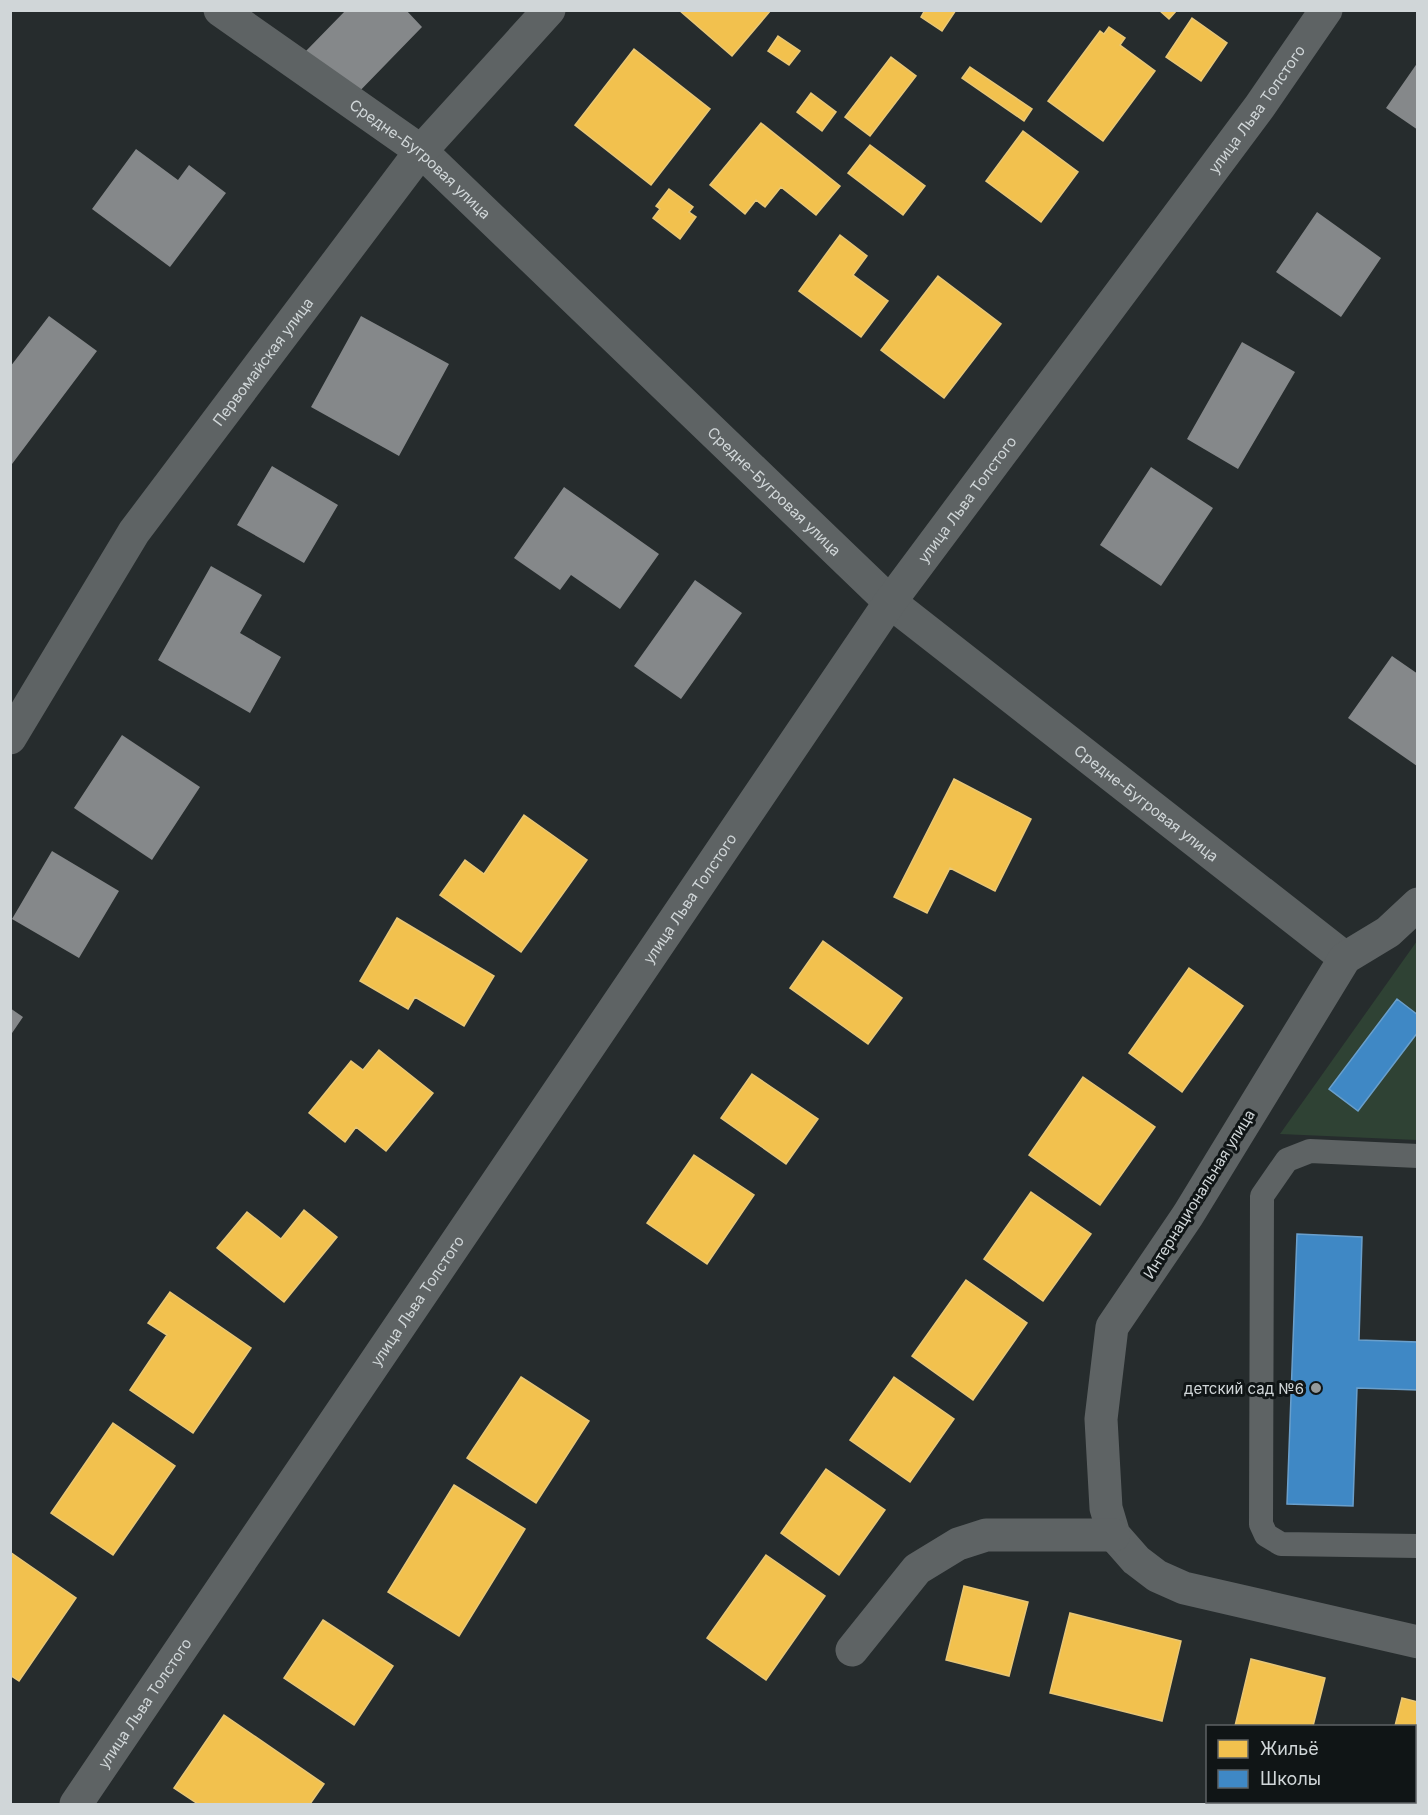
<svg xmlns="http://www.w3.org/2000/svg" width="1428" height="1815" viewBox="0 0 1428 1815" font-family="Inter,sans-serif">
<style>
.green{fill:#2f4234}
.homes{fill:#f2c14e;stroke:#e8c777;stroke-width:1.5}
.schools{fill:#3f88c5;stroke:#6a9fcb;stroke-width:1.5}
.building{fill:#85888a}
.lines{fill:none;stroke-linecap:round;stroke-linejoin:round}
.service{stroke:#5e6364;stroke-width:24}
.minor{stroke:#5e6364;stroke-width:33}
.poi-dot{fill:#949a9c;stroke:#101516;stroke-width:2}
.labels{text-anchor:middle;dominant-baseline:central;stroke-width:6;stroke-linejoin:round;paint-order:stroke}
.street-label{font-size:15px;fill:#d0d6d8;stroke:#101516}
.poi-label{font-size:15px;fill:#d0d6d8;stroke:#101516;text-anchor:end}
</style>
<rect width="100%" height="100%" fill="#262c2d"/>
<path class="green" d="M 1417,941 L 1417,1140 L 1280,1134 Z"/>
<path class="homes" d="M 679,10 L 771,10 L 732,56 Z
M 925,10 L 956,10 L 942,31 L 921,17 Z
M 1159,10 L 1177,10 L 1169,19 Z
M 1192,18 L 1227,43 L 1201,81 L 1166,57 Z
M 1109,27 L 1125,38 L 1120,45 L 1155,71 L 1103,141 L 1048,101 L 1100,31 L 1104,34 Z
M 778,36 L 800,51 L 789,65 L 768,51 Z
M 634,49 L 710,109 L 651,185 L 575,125 Z
M 891,57 L 916,76 L 870,136 L 845,117 Z
M 970,67 L 1032,109 L 1024,121 L 962,78 Z
M 811,93 L 836,112 L 822,131 L 797,112 Z
M 761,123 L 840,186 L 816,215 L 781,187 L 765,207 L 756,200 L 745,214 L 710,185 Z
M 1023,131 L 1078,172 L 1041,222 L 986,181 Z
M 870,145 L 925,186 L 903,215 L 848,173 Z
M 669,189 L 693,207 L 689,212 L 696,217 L 680,239 L 653,218 L 660,209 L 656,206 Z
M 840,235 L 867,256 L 853,275 L 888,301 L 861,337 L 799,291 Z
M 938,276 L 1001,324 L 944,398 L 881,350 Z
M 954,779 L 1031,819 L 995,891 L 950,868 L 927,913 L 894,897 Z
M 524,815 L 587,860 L 521,952 L 440,895 L 465,860 L 484,874 Z
M 397,918 L 494,976 L 464,1026 L 415,997 L 408,1009 L 360,981 Z
M 823,941 L 902,998 L 868,1044 L 790,988 Z
M 1189,968 L 1243,1006 L 1182,1092 L 1129,1053 Z
M 379,1050 L 433,1093 L 386,1151 L 356,1127 L 345,1142 L 309,1113 L 351,1061 L 363,1070 Z
M 752,1074 L 818,1119 L 786,1164 L 721,1118 Z
M 1083,1077 L 1155,1127 L 1100,1205 L 1029,1155 Z
M 694,1155 L 754,1195 L 707,1264 L 647,1223 Z
M 1031,1192 L 1091,1234 L 1043,1301 L 984,1259 Z
M 304,1210 L 337,1237 L 284,1302 L 217,1248 L 247,1212 L 281,1239 Z
M 966,1280 L 1027,1323 L 973,1400 L 912,1356 Z
M 170,1292 L 251,1348 L 193,1433 L 130,1390 L 167,1335 L 148,1323 Z
M 521,1377 L 589,1421 L 536,1503 L 467,1458 Z
M 894,1377 L 954,1419 L 910,1482 L 850,1440 Z
M 113,1423 L 175,1466 L 113,1555 L 51,1513 Z
M 826,1469 L 885,1510 L 839,1575 L 781,1533 Z
M 454,1485 L 525,1529 L 459,1636 L 388,1592 Z
M 10,1552 L 76,1598 L 19,1681 L 10,1675 Z
M 766,1555 L 825,1596 L 766,1680 L 707,1638 Z
M 964,1586 L 1028,1602 L 1009,1676 L 946,1660 Z
M 1070,1613 L 1181,1641 L 1162,1721 L 1050,1693 Z
M 323,1620 L 393,1666 L 354,1725 L 284,1678 Z
M 1251,1659 L 1325,1678 L 1313,1726 L 1235,1726 Z
M 1402,1698 L 1418,1702 L 1418,1784 L 1414,1783 L 1414,1726 L 1395,1726 Z
M 224,1715 L 324,1784 L 310,1804 L 198,1804 L 174,1788 Z"/>
<path class="schools" d="M 1397,999 L 1418,1015 L 1418,1032 L 1358,1111 L 1329,1089 Z
M 1297,1234 L 1362,1237 L 1359,1340 L 1418,1342 L 1418,1390 L 1357,1388 L 1353,1506 L 1287,1504 Z"/>
<path class="building" d="M 346,10 L 406,10 L 422,27 L 352,99 L 305,52 Z
M 1418,62 L 1418,130 L 1386,108 Z
M 136,149 L 178,180 L 189,165 L 226,193 L 170,267 L 92,209 Z
M 1317,212 L 1381,258 L 1341,317 L 1276,272 Z
M 49,316 L 97,351 L 12,464 L 10,367 Z
M 361,316 L 449,364 L 399,456 L 311,407 Z
M 1242,342 L 1295,372 L 1238,469 L 1187,439 Z
M 272,466 L 338,505 L 304,563 L 237,525 Z
M 1151,467 L 1213,508 L 1161,586 L 1100,545 Z
M 564,487 L 659,554 L 620,609 L 571,575 L 560,590 L 514,558 Z
M 211,566 L 262,595 L 240,633 L 281,657 L 250,713 L 158,660 Z
M 695,580 L 742,613 L 681,699 L 634,666 Z
M 1392,656 L 1418,674 L 1417,766 L 1348,718 Z
M 122,735 L 200,787 L 152,860 L 74,808 Z
M 52,851 L 119,891 L 79,958 L 12,919 Z
M 10,1008 L 23,1017 L 10,1036 Z"/>
<g class="lines">
<path class="service" d="M 1418,1156 L 1310,1151 L 1287,1160 L 1262,1196 L 1261,1524 L 1266,1535 L 1281,1544 L 1418,1546"/>
<g class="minor">
<path id="s1" d="M 220,10 L 421,151 L 890,602 L 1345,958"/>
<path id="s2" d="M 10,738 L 134,532 L 421,151 L 549,10"/>
<path d="M 1418,904 L 1388,932 L 1345,958 L 1188,1215 L 1112,1327 L 1101,1419 L 1106,1508 L 1114,1535 L 1136,1560 L 1157,1576 L 1184,1588 L 1418,1642"/>
<path d="M 852,1650 L 917,1569 L 958,1544 L 986,1535 L 1114,1535"/>
<path id="s3" d="M 76,1804 L 890,602 L 1260,106 L 1326,10"/>
</g>
</g>
<circle class="poi-dot" cx="1316" cy="1388" r="6"/>
<g class="labels">
<g class="street-label">
<text stroke="none"><textPath href="#s3" startOffset="2066">улица Льва Толстого</textPath></text>
<text stroke="none"><textPath href="#s1" startOffset="250">Средне-Бугровая улица</textPath></text>
<text stroke="none"><textPath href="#s2" startOffset="454">Первомайская улица</textPath></text>
<text stroke="none"><textPath href="#s1" startOffset="736">Средне-Бугровая улица</textPath></text>
<text stroke="none"><textPath href="#s3" startOffset="1580">улица Льва Толстого</textPath></text>
<text stroke="none"><textPath href="#s1" startOffset="1222">Средне-Бугровая улица</textPath></text>
<text stroke="none"><textPath href="#s3" startOffset="1094">улица Льва Толстого</textPath></text>
<text transform="translate(1199 1194) rotate(-58)">Интернациональная улица</text>
<text stroke="none"><textPath href="#s3" startOffset="608">улица Льва Толстого</textPath></text>
<text stroke="none"><textPath href="#s3" startOffset="122">улица Льва Толстого</textPath></text>
</g>
<g class="poi-label">
<text x="1304" y="1388">детский сад №6</text>
</g>
</g>
<rect width="1428" height="1815" fill="none" stroke="#d0d6d8" stroke-width="24"/>
<rect x="1206" y="1725" width="210" height="78" fill="#101516" stroke="#5d6264" stroke-width="1.5"/>
<rect x="1218" y="1740" width="30" height="18" fill="#f2c14e" stroke="#5d6264" stroke-width="1.5"/>
<text x="1260" y="1755" font-size="18" fill="#d0d6d8">Жильё</text>
<rect x="1218" y="1770" width="30" height="18" fill="#3f88c5" stroke="#5d6264" stroke-width="1.5"/>
<text x="1260" y="1785" font-size="18" fill="#d0d6d8">Школы</text>
</svg>
